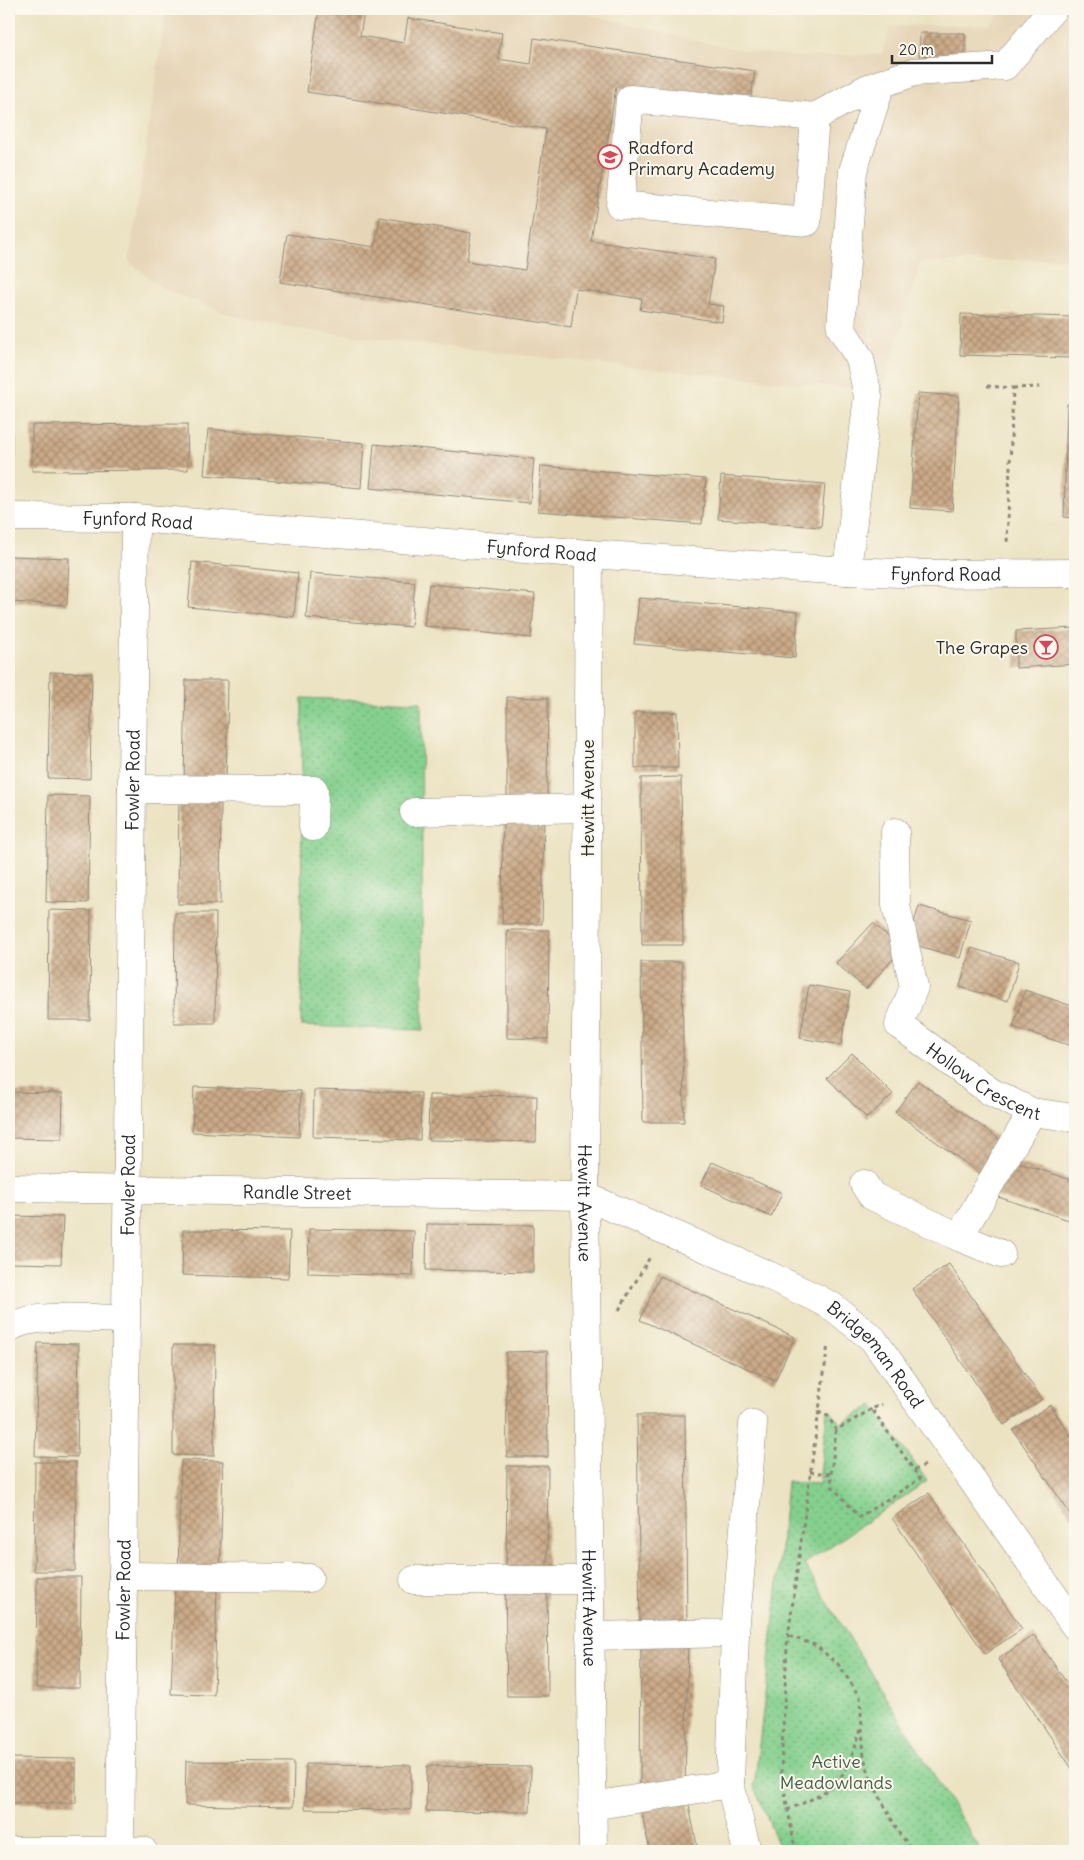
<svg xmlns="http://www.w3.org/2000/svg" width="1084" height="1860" viewBox="0 0 1084 1860" font-family="Delius,sans-serif">
<style>
.built{fill:#e6d5b7}
.grass{fill:url(#grass-dots);stroke:#587e5c}
.building{fill:url(#building-cross-hatch)}
.lines{fill:none;stroke-linecap:round;stroke-linejoin:round}
.minor-casing{stroke:#8c8777;stroke-width:29}
.path{stroke:#8c8777;stroke-width:3;stroke-dasharray:4 4;stroke-linecap:butt}
.minor{stroke:#fff;stroke-width:28}
.labels{text-anchor:middle;dominant-baseline:central;stroke-width:4;stroke-linejoin:round;paint-order:stroke}
.poi-label{font-size:18px;fill:#2b2b2b;stroke:#fbf7ec;text-anchor:start}
.street-label{font-size:18px;fill:#2b2b2b;stroke:#fbf7ec}
.park-label{font-size:18px;fill:#465d49;stroke:#fbf7ec}
</style>
<defs>
<pattern id="grass-dots" width="8" height="8" patternUnits="userSpaceOnUse" patternTransform="scale(1.25)"><rect width="8" height="8" fill="#85d08e"/><path d="M2 2h.1M6 6h.1" fill="none" stroke="#6da974" stroke-width="1.8" stroke-linecap="round"/></pattern>
<pattern id="building-cross-hatch" width="8" height="8" patternUnits="userSpaceOnUse" patternTransform="scale(1.25)"><rect width="8" height="8" fill="#cbaa88"/><path d="M0 0l8 8M0 8l8-8" fill="none" stroke="#a58b6f"/></pattern>
</defs>
<rect width="100%" height="100%" fill="#fbf7ec"/>
<filter id="ink" filterUnits="userSpaceOnUse"><feTurbulence type="fractalNoise" baseFrequency=".02" numOctaves="2"/><feDisplacementMap in="SourceGraphic" scale="10" xChannelSelector="R" yChannelSelector="G"/><feConvolveMatrix kernelMatrix="1 2 1 2 8 2 1 2 1" color-interpolation-filters="sRGB"/></filter>
<filter id="wash" filterUnits="userSpaceOnUse"><feTurbulence type="fractalNoise" baseFrequency=".0096" numOctaves="4" result="noise"/><feDisplacementMap in="SourceGraphic" scale="20" xChannelSelector="R" yChannelSelector="G"/><feGaussianBlur stdDeviation="1.12" result="paint"/><feColorMatrix in="noise" values="0 0 0 0 0 0 0 0 0 0 0 0 0 0 0 0 0 1.4 0 .05"/><feComposite in="paint" operator="in"/></filter>
<g filter="url(#wash)">
<rect width="100%" height="100%" fill="#ece3c3"/>
<path class="built" d="M 166,9 L 566,9 L 693,40 L 753,52 L 804,57 L 882,54 L 890,26 L 990,25 L 1003,9 L 1075,9 L 1075,258 L 920,263 L 882,391 L 621,366 L 311,331 L 234,316 L 163,289 L 129,262 Z"/>
<path class="grass" d="M 302,698 L 421,702 L 423,1030 L 301,1026 Z
M 873,1405 L 927,1481 L 804,1564 L 981,1851 L 781,1851 L 754,1787 L 776,1601 L 787,1482 L 819,1484 L 827,1411 L 831,1412 L 841,1424 Z"/>
<g id="blocks">
<path class="building" d="M 319,9 L 344,9 L 364,12 L 360,36 L 404,43 L 408,18 L 502,33 L 498,59 L 531,64 L 534,38 L 755,71 L 750,104 L 616,87 L 591,241 L 715,259 L 708,304 L 724,306 L 722,322 L 640,310 L 642,299 L 576,289 L 571,327 L 280,282 L 287,234 L 375,247 L 380,217 L 471,233 L 467,261 L 525,270 L 546,129 L 307,92 Z
M 920,33 L 965,33 L 965,61 L 919,62 Z
M 961,314 L 1073,317 L 1072,358 L 960,355 Z
M 918,393 L 959,396 L 952,511 L 910,508 Z
M 1067,404 L 1075,404 L 1075,518 L 1064,517 Z
M 12,422 L 12,468 L 9,468 L 9,423 Z
M 187,424 L 188,470 L 32,471 L 32,425 Z
M 208,429 L 364,443 L 361,488 L 204,475 Z
M 374,444 L 534,459 L 530,503 L 370,488 Z
M 541,466 L 706,479 L 702,524 L 538,511 Z
M 721,476 L 825,484 L 821,527 L 718,519 Z
M 9,556 L 69,558 L 67,605 L 9,602 Z
M 192,562 L 298,573 L 294,617 L 188,607 Z
M 310,573 L 415,582 L 411,627 L 306,618 Z
M 429,584 L 535,594 L 531,638 L 424,626 Z
M 639,598 L 798,612 L 795,658 L 634,644 Z
M 1075,628 L 1075,664 L 1016,668 L 1016,631 Z
M 50,672 L 92,673 L 90,779 L 48,778 Z
M 186,680 L 228,680 L 226,783 L 184,782 Z
M 507,697 L 548,698 L 547,800 L 507,800 Z
M 635,712 L 677,712 L 678,768 L 635,768 Z
M 681,777 L 683,945 L 642,945 L 641,778 Z
M 48,795 L 90,796 L 88,903 L 46,902 Z
M 179,798 L 221,799 L 220,904 L 178,904 Z
M 503,816 L 544,817 L 542,924 L 502,924 Z
M 919,906 L 971,920 L 960,958 L 908,943 Z
M 49,910 L 91,911 L 90,1020 L 48,1020 Z
M 175,913 L 216,913 L 215,1023 L 174,1023 Z
M 873,923 L 902,949 L 866,989 L 836,963 Z
M 507,930 L 549,930 L 548,1039 L 507,1038 Z
M 971,948 L 1019,962 L 1008,1001 L 960,987 Z
M 641,962 L 682,962 L 684,1122 L 643,1122 Z
M 809,985 L 850,992 L 841,1045 L 800,1038 Z
M 1025,990 L 1075,1007 L 1075,1047 L 1013,1027 Z
M 852,1053 L 893,1094 L 867,1118 L 827,1078 Z
M 918,1081 L 1005,1143 L 982,1175 L 895,1112 Z
M 194,1087 L 301,1091 L 299,1137 L 192,1132 Z
M 314,1090 L 421,1093 L 420,1140 L 313,1137 Z
M 9,1092 L 63,1093 L 62,1139 L 9,1138 Z
M 429,1095 L 537,1096 L 536,1142 L 428,1140 Z
M 1007,1159 L 1075,1181 L 1075,1222 L 995,1196 Z
M 712,1162 L 782,1193 L 771,1217 L 701,1185 Z
M 9,1216 L 63,1217 L 61,1264 L 9,1263 Z
M 427,1224 L 533,1225 L 533,1272 L 426,1270 Z
M 309,1229 L 414,1231 L 413,1276 L 308,1273 Z
M 183,1230 L 290,1231 L 288,1278 L 182,1275 Z
M 949,1264 L 1042,1399 L 1004,1425 L 912,1289 Z
M 660,1276 L 795,1337 L 775,1381 L 640,1320 Z
M 38,1343 L 79,1344 L 77,1457 L 35,1456 Z
M 173,1345 L 215,1345 L 214,1456 L 173,1455 Z
M 547,1351 L 548,1457 L 507,1457 L 506,1352 Z
M 1050,1405 L 1075,1442 L 1075,1521 L 1013,1430 Z
M 637,1415 L 685,1415 L 687,1630 L 640,1631 Z
M 181,1460 L 223,1461 L 220,1575 L 178,1573 Z
M 35,1462 L 76,1462 L 75,1571 L 34,1571 Z
M 507,1466 L 548,1466 L 547,1575 L 506,1575 Z
M 929,1493 L 1022,1629 L 985,1654 L 892,1518 Z
M 37,1577 L 81,1577 L 80,1688 L 36,1688 Z
M 175,1586 L 217,1587 L 214,1695 L 171,1694 Z
M 505,1587 L 547,1587 L 548,1696 L 507,1696 Z
M 1034,1635 L 1075,1695 L 1075,1773 L 998,1659 Z
M 641,1641 L 688,1642 L 685,1788 L 640,1788 Z
M 9,1758 L 76,1759 L 76,1803 L 9,1803 Z
M 186,1761 L 294,1762 L 293,1807 L 185,1805 Z
M 306,1764 L 411,1765 L 411,1810 L 305,1809 Z
M 427,1766 L 531,1767 L 530,1812 L 426,1811 Z
M 688,1800 L 698,1851 L 650,1851 L 641,1809 Z"/>
</g>
</g>
<g filter="url(#ink)">
<use href="#blocks" fill-opacity="0" stroke="#8c8777" stroke-width="1"/>
<g class="lines">
<g class="minor-casing">
<g id="minor">
<path d="M 815,117 L 807,222 L 620,205 L 630,99 L 815,117 L 866,89 L 914,72 L 1005,66 L 1053,9"/>
<path id="s1" d="M 9,517 L 135,518 L 589,554 L 847,571 L 927,574 L 1075,573"/>
<path id="s2" d="M 589,554 L 585,1196 L 593,1851"/>
<path d="M 847,571 L 868,396 L 860,359 L 841,328 L 853,171 L 881,84"/>
<path d="M 132,789 L 314,790 L 313,827"/>
<path d="M 414,812 L 587,808"/>
<path id="s3" d="M 895,832 L 896,905 L 914,987 L 899,1025 L 991,1092 L 1032,1112 L 1075,1118"/>
<path d="M 864,1184 L 872,1196 L 959,1237"/>
<path id="s4" d="M 9,1188 L 585,1196 L 768,1275 L 812,1296 L 833,1307 L 873,1339 L 1075,1626"/>
<path d="M 1001,1254 L 959,1237 L 1032,1112"/>
<path d="M 9,1328 C 31,1312 96,1319 125,1319"/>
<path d="M 123,1576 L 309,1578"/>
<path d="M 414,1580 L 589,1580"/>
<path d="M 590,1636 L 735,1633 L 753,1424"/>
<path d="M 730,1784 L 747,1851"/>
<path d="M 592,1806 L 730,1784 L 735,1633"/>
<path d="M 9,1851 L 143,1851"/>
<path id="s5" d="M 120,1851 L 135,518"/>
</g>
</g>
<path class="path" d="M 987,386 L 1013,388 L 1007,544
M 1013,388 L 1040,387
M 619,1310 L 650,1257
M 818,1412 L 828,1416 L 836,1430 L 872,1409
M 836,1430 L 831,1474 L 832,1486 L 859,1517 L 920,1479 L 872,1409 L 882,1404
M 914,1470 L 925,1465
M 810,1472 L 831,1474
M 789,1636 L 815,1645 L 838,1664 L 860,1697 L 864,1758 L 872,1782 L 900,1835 L 915,1851
M 787,1810 C 838,1789 846,1780 861,1728
M 798,1851 L 794,1843 L 781,1772 L 787,1645 L 828,1344"/>
<use href="#minor" class="minor"/>
</g>
</g>
<defs>
<g id="school-ring" transform="scale(1.25)"><circle r="9.5" fill="#fbf7ec" stroke="#d1495b" stroke-width="1.5"/><path d="M0-5L7-2L0 1L-7-2ZM-4 1L0 2.5L4 1V4Q0 6-4 4Z" fill="#d1495b"/></g>
<g id="bar-ring" transform="scale(1.25)"><circle r="9.5" fill="#fbf7ec" stroke="#d1495b" stroke-width="1.5"/><path d="M-6-5H6L.8 .8V4.5H3.5V6h-7V4.5H-.8V.8Z" fill="#d1495b"/></g>
</defs>
<g fill-rule="evenodd">
<use href="#school-ring" x="610" y="157"/>
<use href="#bar-ring" x="1046" y="647"/>
</g>
<g class="labels">
<g class="poi-label">
<text x="628" y="147">Radford<tspan x="628" dy="21">Primary Academy</tspan></text>
<text x="1028" y="647" text-anchor="end">The Grapes</text>
</g>
<g class="street-label">
<text stroke="none"><textPath href="#s1" startOffset="129">Fynford Road</textPath></text>
<text stroke="none"><textPath href="#s1" startOffset="534">Fynford Road</textPath></text>
<text stroke="none"><textPath href="#s1" startOffset="939">Fynford Road</textPath></text>
<text stroke="none"><textPath href="#s5" startOffset="1071">Fowler Road</textPath></text>
<text transform="translate(587 798) rotate(-90)">Hewitt Avenue</text>
<text stroke="none"><textPath href="#s3" startOffset="300">Hollow Crescent</textPath></text>
<text stroke="none"><textPath href="#s5" startOffset="666">Fowler Road</textPath></text>
<text stroke="none"><textPath href="#s4" startOffset="288">Randle Street</textPath></text>
<text stroke="none"><textPath href="#s2" startOffset="649">Hewitt Avenue</textPath></text>
<text stroke="none"><textPath href="#s4" startOffset="912">Bridgeman Road</textPath></text>
<text stroke="none"><textPath href="#s5" startOffset="261">Fowler Road</textPath></text>
<text stroke="none"><textPath href="#s2" startOffset="1054">Hewitt Avenue</textPath></text>
</g>
<g class="park-label">
<text x="836" y="1761">Active<tspan x="836" dy="21">Meadowlands</tspan></text>
</g>
</g>
<rect width="1084" height="1860" fill="none" stroke="#fbf7ec" stroke-width="30"/>
<path d="M892 55v8h100v-8" fill="none" stroke="#2b2b2b" stroke-width="2.5"/>
<text x="899" y="55" font-size="15" fill="#2b2b2b" stroke="#fbf7ec" stroke-width="4" paint-order="stroke">20 m</text>
</svg>
